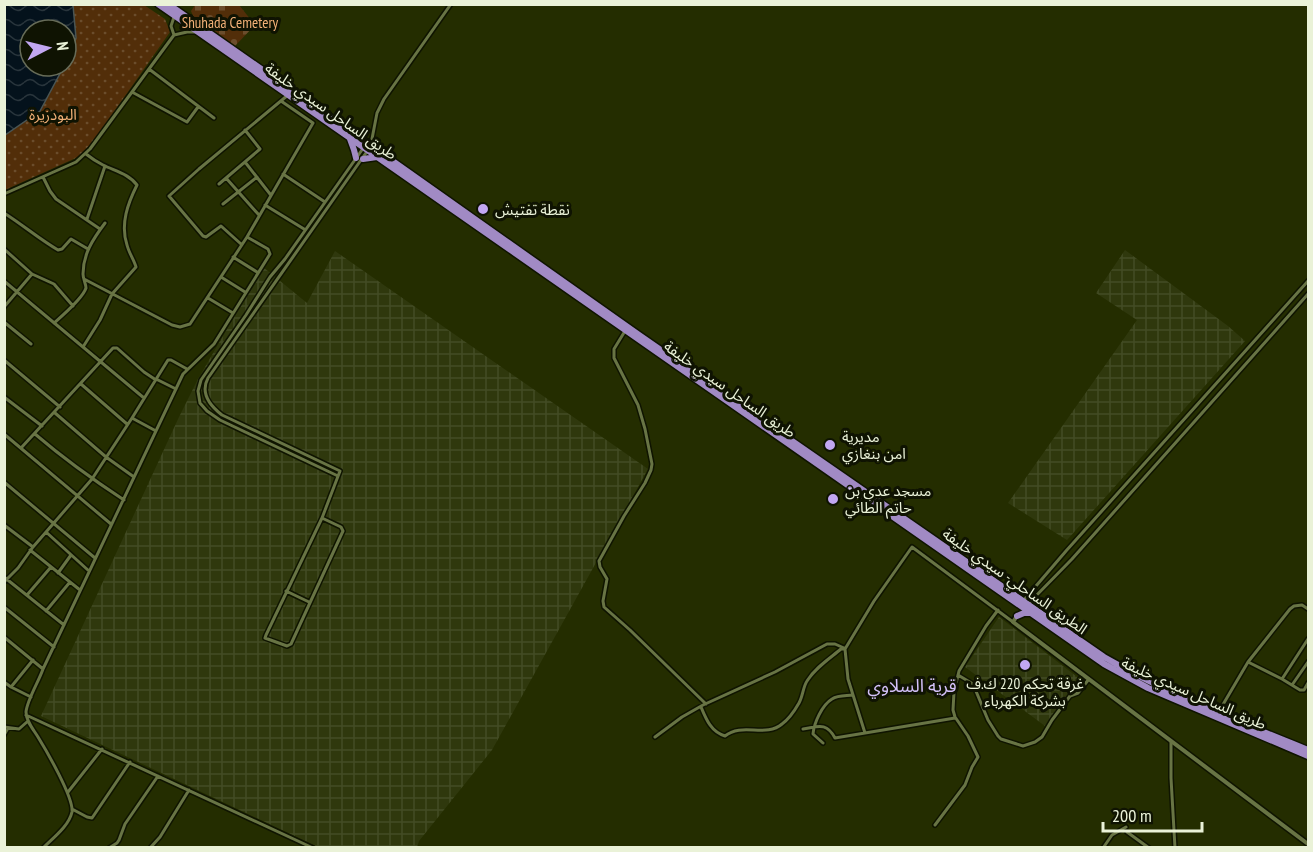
<svg xmlns="http://www.w3.org/2000/svg" width="1313" height="852" viewBox="0 0 1313 852" font-family="'PT Sans Narrow','Noto Sans Arabic',sans-serif">
<style>
.industrial{fill:url(#industrial-grid)}
.cemetery{fill:url(#cemetery-stones)}
.park{fill:url(#park-dots);fill-rule:evenodd}
.water{fill:url(#water-waves);stroke:#495554;stroke-width:1.5}
.lines{fill:none;stroke-linecap:round;stroke-linejoin:round}
.minor-casing{stroke:#0f1400;stroke-width:6}
.tertiary-casing{stroke:#0f1400;stroke-width:7}
.trunk-casing{stroke:#0f1400;stroke-width:9}
.minor{stroke:#687444;stroke-width:3}
.tertiary{stroke:#687444;stroke-width:4}
.trunk{stroke:#a18ac4;stroke-width:6}
.poi-dot{fill:#c2a7f2;stroke:#0f1302;stroke-width:2}
.labels{text-anchor:middle;dominant-baseline:central;stroke-width:6;stroke-linejoin:round;paint-order:stroke}
.park-label{font-size:15px;fill:#f2b077;stroke:#0f1302}
.street-label{font-size:15px;fill:#eaf2d8;stroke:#0f1302}
.poi-label{font-size:15px;fill:#eaf2d8;stroke:#0f1302;text-anchor:start}
.quarter-label{font-size:18px;fill:#d4c1f9;stroke:#0f1302}
</style>
<defs>
<pattern id="industrial-grid" width="8" height="8" patternUnits="userSpaceOnUse" patternTransform="scale(1.5)"><rect width="8" height="8" fill="#2f380d"/><path d="M0 4h8M4 0v8" fill="none" stroke="#434c24"/></pattern>
<pattern id="cemetery-stones" width="16" height="16" patternUnits="userSpaceOnUse" patternTransform="scale(1.5)"><rect width="16" height="16" fill="#522e09"/><path d="M2 7V4a2 2 0 0 1 4 0v3zM10 15v-3a2 2 0 0 1 4 0v3z" fill="#6b4d2c"/></pattern>
<pattern id="park-dots" width="8" height="8" patternUnits="userSpaceOnUse" patternTransform="scale(1.5)"><rect width="8" height="8" fill="#522e09"/><path d="M2 2h.1M6 6h.1" fill="none" stroke="#6b4d2c" stroke-width="1.8" stroke-linecap="round"/></pattern>
<pattern id="water-waves" width="16" height="10" patternUnits="userSpaceOnUse" patternTransform="scale(1.5)"><rect width="16" height="10" fill="#04121c"/><path d="M0 5q4-4 8 0t8 0" fill="none" stroke="#29353c"/></pattern>
</defs>
<rect width="100%" height="100%" fill="#242d00"/>
<path class="industrial" d="M 1125,250 L 1228,326 L 1245,341 L 1067,540 L 1008,503 L 1137,320 L 1096,293 Z
M 335,251 L 648,469 L 492,750 L 419,841 L 417,847 L 318,847 L 41,716 L 179,417 L 198,379 L 263,267 L 307,303 Z
M 999,617 L 1085,683 L 1077,694 L 1071,690 L 1045,726 L 965,667 Z"/>
<path class="cemetery" d="M 195,5 L 239,5 L 255,25 L 235,46 L 193,16 L 191,11 Z"/>
<path class="park" d="M 4,5 L 144,5 L 165,19 L 170,32 L 92,143 L 78,157 L 5,190 ZM 30,30 L 66,30 L 66,66 L 30,66 Z"/>
<path class="water" d="M 5,4 L 73,5 L 76,38 L 66,61 L 66,30 L 30,30 L 30,66 L 64,66 L 40,111 L 5,135 Z"/>
<g class="lines">
<g class="minor-casing">
<path id="minor" d="M 174,35 L 171,26 L 174,17
M 149,69 L 214,118
M 132,92 L 187,122 L 198,107
M 371,144 L 377,113 L 384,99 L 451,4
M 245,162 L 270,194
M 283,174 L 325,202
M 43,177 L 50,191 L 56,199 L 100,229
M 226,178 L 259,215
M 219,184 L 260,149 L 245,130
M 4,194 L 76,162 L 90,149 L 174,35 L 187,32 L 197,32
M 223,204 L 257,177
M 265,205 L 304,229
M 4,213 C 23,225 39,239 58,250 L 62,249 L 71,239 L 88,249
M 87,219 L 105,166
M 241,244 L 221,226 L 206,237 L 203,236 L 169,196 L 199,169 L 288,95
M 4,249 L 32,274 L 54,284 L 73,306
M 233,257 L 257,272
M 221,277 L 245,292
M 84,279 L 172,325 L 180,327 L 190,324 L 247,237 L 313,123 L 281,101
M 4,281 L 144,398
M 208,298 L 233,313
M 4,307 L 32,274
M 4,322 L 31,344
M 54,323 C 62,316 83,298 86,288 C 86,284 83,279 83,274 C 83,254 93,239 105,223
M 625,331 L 614,349 L 614,358 L 638,405 L 645,429 L 652,464 L 651,470 L 645,483 L 624,516 L 599,561 L 600,567 L 607,579 L 603,601 L 604,607 L 630,630 L 706,704
M 83,347 L 100,320 L 112,294 L 136,267 C 134,260 129,253 127,245 C 120,224 128,203 137,185 C 129,174 115,171 103,165 C 97,162 91,158 86,154
M 4,360 L 60,407
M 156,379 L 176,389
M 81,384 L 127,424
M 4,397 L 42,426
M 55,413 L 106,457 L 134,477
M 132,418 L 156,431
M 4,434 L 111,524
M 35,434 C 63,458 92,479 124,500
M 21,448 L 113,348 L 117,348 L 144,372 L 156,380
M 338,476 L 220,420 L 207,411 L 200,403 L 198,391 L 201,380 L 246,315 L 270,277 L 285,259 L 364,147
M 4,482 L 95,558
M 322,518 L 341,527 L 343,531 L 291,644 L 287,646 L 265,638 L 266,635 L 322,518 L 340,471 L 222,415 C 209,405 200,393 208,378 L 368,150
M 4,525 L 33,547
M 46,532 L 89,571
M 30,550 L 80,590
M 58,573 L 71,555
M 4,577 L 64,625
M 4,582 L 18,568 L 33,547 L 92,479 L 132,418 L 168,360 L 171,360 L 187,369
M 286,591 L 309,602
M 27,595 L 51,567
M 1024,600 L 1066,551 L 1308,281
M 1029,603 L 1072,559 L 1308,294
M 4,607 L 54,647
M 46,611 L 70,582
M 4,637 L 43,669
M 845,649 L 848,679 L 865,733
M 1248,662 L 1282,679 L 1300,690 L 1304,690 L 1308,683
M 958,675 L 973,684 L 988,720 L 998,736 L 1001,739 L 1023,746 L 1035,742 L 1042,737 L 1052,720 L 1070,696 L 1078,693 L 1089,679
M 1282,679 L 1308,639
M 4,682 L 11,687 L 31,697
M 1292,685 L 1308,662
M 11,687 L 33,660
M 701,707 C 706,719 711,732 725,736 C 742,722 766,738 782,724 C 789,719 795,710 799,703 C 803,696 803,687 807,681 C 815,668 829,659 841,649 L 845,649 L 874,601 L 912,547 L 1013,622
M 1218,713 L 1248,662 L 1290,609 L 1294,606 L 1302,605 L 1308,609
M 26,715 L 313,848
M 4,727 L 19,729 L 28,721
M 803,729 C 817,727 826,721 835,738 L 955,718
M 4,735 L 8,728
M 655,737 L 682,717 L 703,705 L 775,672 L 827,644 L 835,644 L 844,648
M 1171,741 L 1171,778 L 1175,848
M 823,743 L 813,734 C 814,723 822,705 832,699 C 838,695 846,696 853,695
M 68,792 L 102,749
M 72,809 L 87,817 L 92,818 L 130,762
M 935,825 L 965,785 L 972,767 L 978,757 L 968,736 L 955,717 L 953,710 L 954,692 L 959,671 L 986,626 L 998,610
M 1127,832 L 1149,848
M 43,848 C 53,838 69,826 72,812 C 74,798 46,750 38,737 C 33,729 26,721 26,712 C 27,700 39,681 43,669 L 183,374 L 214,344 L 270,254 L 268,249 L 247,237
M 109,848 L 117,843 L 119,840 L 125,824 L 158,776
M 150,848 L 160,837 L 189,790
M 1103,848 L 1112,835 L 1126,827"/>
</g>
<g class="tertiary-casing">
<path id="tertiary" d="M 1017,616 L 1013,622 L 1308,844"/>
</g>
<g class="trunk-casing">
<path id="trunk" d="M 158,4 L 1104,664 L 1148,688 L 1308,756
M 168,4 L 370,145 L 639,335 L 1104,657 C 1170,695 1239,722 1308,750
M 350,139 L 354,150 L 356,158
M 363,159 L 377,157
M 1017,616 L 1024,613 L 1030,613"/>
</g>
<use href="#minor" class="minor"/>
<use href="#tertiary" class="tertiary"/>
<use href="#trunk" class="trunk"/>
</g>
<g class="poi-dot">
<circle cx="483" cy="209" r="6"/>
<circle cx="830" cy="445" r="6"/>
<circle cx="833" cy="499" r="6"/>
<circle cx="1025" cy="665" r="6"/>
</g>
<g class="labels">
<g class="park-label">
<text x="230" y="22">Shuhada Cemetery</text>
<text x="53" y="114">البودزيرة</text>
</g>
<g class="street-label">
<text transform="translate(331 111) rotate(35)">طريق الساحل سيدي خليفة</text>
<text transform="translate(730 389) rotate(35)">طريق الساحل سيدي خليفة</text>
<text transform="translate(1015 581) rotate(35)">الطريق الساحلي- سيدي خليفة</text>
<text transform="translate(1194 693) rotate(24)">طريق الساحل سيدي خليفة</text>
</g>
<g class="poi-label">
<text x="495" y="209">نقطة تفتيش</text>
<text x="842" y="436">مديرية<tspan x="842" dy="17">امن بنغازي</tspan></text>
<text x="845" y="490">مسجد عدي بن<tspan x="845" dy="17">حاتم الطائي</tspan></text>
<text x="1025" y="683" text-anchor="middle">غرفة تحكم 220 ك.ف<tspan x="1025" dy="17">بشركة الكهرباء</tspan></text>
</g>
<g class="quarter-label">
<text x="912" y="685">قرية السلاوي</text>
</g>
</g>
<rect width="1313" height="852" fill="none" stroke="#eaf2d8" stroke-width="12"/>
<g transform="translate(48 48) rotate(83)"><circle r="28" fill="#0f1302" stroke="#676c58" stroke-width="1.5"/>
<path d="M0-4.5L10 22L0 15L-10 22Z" fill="#c2a7f2"/>
<text y="-9" font-size="16" font-weight="bold" text-anchor="middle" fill="#eaf2d8">N</text>
</g>
<path d="M1103 822v9h99v-9" fill="none" stroke="#eaf2d8" stroke-width="3"/>
<text x="1112" y="822" font-size="18" fill="#eaf2d8" stroke="#0f1302" stroke-width="4.5" paint-order="stroke">200 m</text>
</svg>
